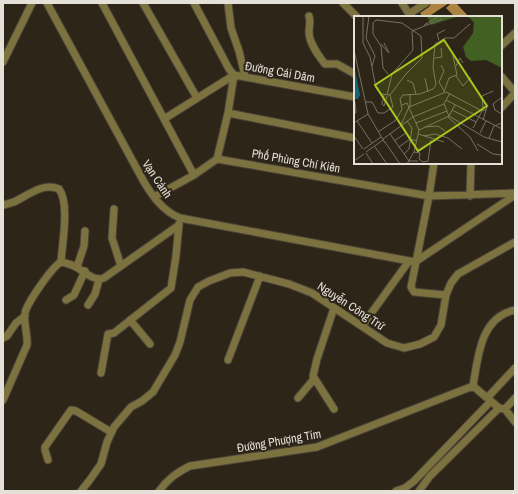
<svg xmlns="http://www.w3.org/2000/svg" width="518" height="494" viewBox="0 0 518 494" font-family="'Archivo Narrow',sans-serif">
<style>
.building{fill:#ad8342}
.lines{fill:none;stroke-linecap:round;stroke-linejoin:round}
.minor-casing{stroke:#4a4337;stroke-width:9}
.minor{stroke:#7c7240;stroke-width:7}
.labels{text-anchor:middle;dominant-baseline:central;stroke-width:4;stroke-linejoin:round;paint-order:stroke}
.street-label{font-size:12px;fill:#e5e0d8;stroke:#2d2518}
.inset-road{fill:none;stroke:#777065;stroke-width:1}
.view{fill:#a9c71a;fill-opacity:0.15;stroke:#a9c71a;stroke-width:2}
.inset-edge{fill:none;stroke:#e5e0d8;stroke-width:2}
</style>
<rect width="100%" height="100%" fill="#2d2518"/>
<path class="building" d="M 431,3 L 449,3 L 428,17 L 423,17 L 420,13 L 429,7 Z
M 451,3 L 456,3 L 469,17 L 455,17 L 446,8 Z"/>
<g class="lines">
<g class="minor-casing">
<path id="minor" d="M 47,3 L 144,182 C 153,197 163,211 180,218 L 415,262
M 102,3 L 194,175
M 143,3 L 197,98
M 194,3 L 229,69 L 234,75 L 355,97
M 228,3 L 231,28 L 239,51 L 245,76
M 343,3 L 357,17
M 402,3 L 411,17
M 409,14 L 426,3
M 309,16 C 311,22 309,26 309,32 C 309,43 318,55 325,64 L 337,64 L 355,74
M 501,46 L 515,33
M 3,62 L 32,3
M 501,76 L 515,92
M 501,108 L 515,93
M 228,113 L 355,138
M 164,119 L 234,75
M 217,159 L 429,196 L 515,193
M 434,163 L 429,196 L 411,287 L 414,292 L 446,295
M 470,196 L 471,163
M 154,197 L 194,175 L 217,159 L 228,113 L 234,75
M 3,205 C 7,204 12,203 16,201 C 28,195 44,182 59,189 C 70,203 62,245 61,262
M 114,209 L 112,238 L 121,266
M 415,262 L 515,195
M 77,267 L 84,246 L 85,231
M 66,300 L 74,295 L 85,271
M 88,305 L 95,294 L 99,280
M 130,320 L 150,344
M 362,326 L 409,261
M 3,338 L 7,336 L 16,323 L 25,316
M 228,360 L 260,276
M 101,373 L 108,334 L 114,333 L 171,288 L 176,256 L 179,224
M 473,386 C 478,358 480,317 515,310
M 473,386 L 499,408 L 505,409 L 515,422
M 298,398 L 314,379
M 487,398 L 515,368
M 3,400 L 27,345 C 28,334 23,321 25,313 C 27,303 52,267 61,262 C 65,263 70,264 74,266 C 83,270 93,282 104,278 L 179,225
M 334,409 L 313,376 L 317,359 L 334,308
M 505,409 L 515,398
M 48,460 L 45,450 L 45,447 L 71,410 L 76,411 L 111,432
M 81,491 L 89,481 L 101,464 L 107,442 L 114,427 L 131,407 L 142,401 L 153,392 L 175,355 L 180,342 L 190,300 L 198,287 L 209,281 L 230,273 L 243,272 L 289,284 L 312,293 L 387,343 L 404,348 L 420,344 L 434,337 L 441,325 L 446,295 L 451,283 L 458,274 L 515,242
M 159,491 C 168,479 176,473 190,466 L 317,447 L 473,386
M 396,491 L 405,488 L 414,481 L 491,401
M 419,491 L 430,476 L 499,408"/>
</g>
<use href="#minor" class="minor"/>
</g>
<g class="labels">
<g class="street-label">
<text transform="translate(280 72) rotate(10)">Đường Cái Dăm</text>
<text transform="translate(296 161) rotate(10)">Phố Phùng Chí Kiên</text>
<text transform="translate(157 179) rotate(56)">Vạn Cảnh</text>
<text transform="translate(351 306) rotate(33)">Nguyễn Công Trứ</text>
<text transform="translate(279 441) rotate(-10)">Đường Phượng Tím</text>
</g>
</g>
<g transform="translate(354 16)">
<rect width="148" height="148" fill="#2d2518"/>
<path d="M 73,0 L 105,0 L 77,9 ZM 109,0 L 148,0 L 148,52 L 132,44 L 117,45 L 112,41 L 109,31 L 119,17 L 120,7 L 116,2 Z" fill="#416022"/>
<path d="M 0,49 L 6,79 L 4,83 L 0,83 Z" fill="#176479"/>
<path class="inset-road" d="M 9,0 L 9,27 L 16,41 L 22,72 L 27,78 L 36,79M 15,0 L 12,22 L 21,40 L 18,50M 70,9 L 84,1M 85,24 L 83,18 L 91,14M 27,28 L 35,37 L 30,27M 0,34 L 14,98 L 31,127M 81,42 L 88,41 L 87,32M 87,49 L 90,55 L 85,66 L 90,75M 102,50 L 106,42 L 109,47M 34,58 L 29,52 L 27,30 L 19,18 L 19,7 L 22,4 L 48,7 L 67,20 L 68,42 L 52,58 L 36,79M 38,58 L 59,34 L 58,15 L 88,3M 102,60 L 109,70 L 117,61M 71,62 L 74,76M 53,64 L 59,67 L 62,78M 90,76 L 95,62 L 103,59 L 98,35M 30,79 L 28,88 L 30,90 L 33,80M 33,79 L 38,58M 148,81 L 139,88 L 141,94 L 148,98M 92,84 L 148,113M 11,86 L 18,86 L 24,97 L 30,97 L 39,91 L 36,79M 48,89 L 53,87 L 65,114M 55,91 L 92,76 L 128,95 L 133,93M 55,91 L 47,109 L 56,123 L 63,125M 56,91 L 56,78M 129,92 L 128,80 L 139,75M 98,94 L 122,106M 0,99 L 2,96 L 1,86M 95,100 L 90,88 L 96,77M 95,100 L 101,89M 94,101 L 116,121 L 124,135M 129,104 L 133,91M 3,105 L 18,127M 0,107 L 14,98M 62,107 L 93,95M 71,111 L 84,110 L 91,115M 119,112 L 128,95M 24,116 L 42,104 L 48,93 L 46,83 L 49,79 L 66,78 L 79,73 L 82,69 L 79,51 L 81,28 L 91,22 L 100,22 L 116,8M 126,117 L 132,105M 36,118 L 55,145 L 64,145M 64,118 L 90,126M 0,120 L 9,133M 70,120 L 81,118 L 94,122 L 108,133M 135,122 L 140,110 L 148,107M 29,123 L 59,101 L 90,88M 40,125 L 52,117M 31,126 L 46,148M 123,128 L 139,138 L 148,139M 21,131 L 33,148M 45,131 L 56,123M 10,133 L 27,121M 12,136 L 29,124M 60,136 L 66,137 L 65,143 L 69,146 L 74,145 L 77,124M 12,137 L 19,148M 50,138 L 55,133 L 58,112 L 53,105M 0,145 L 10,138M 53,148 L 60,136 L 65,114 L 95,100 L 130,121 L 148,126"/>
<path class="view" d="M 90,24 L 133,90 L 64,135 L 21,69 Z"/>
<rect width="148" height="148" class="inset-edge"/>
</g>
<rect width="518" height="494" fill="none" stroke="#e5e0d8" stroke-width="8"/>
</svg>
